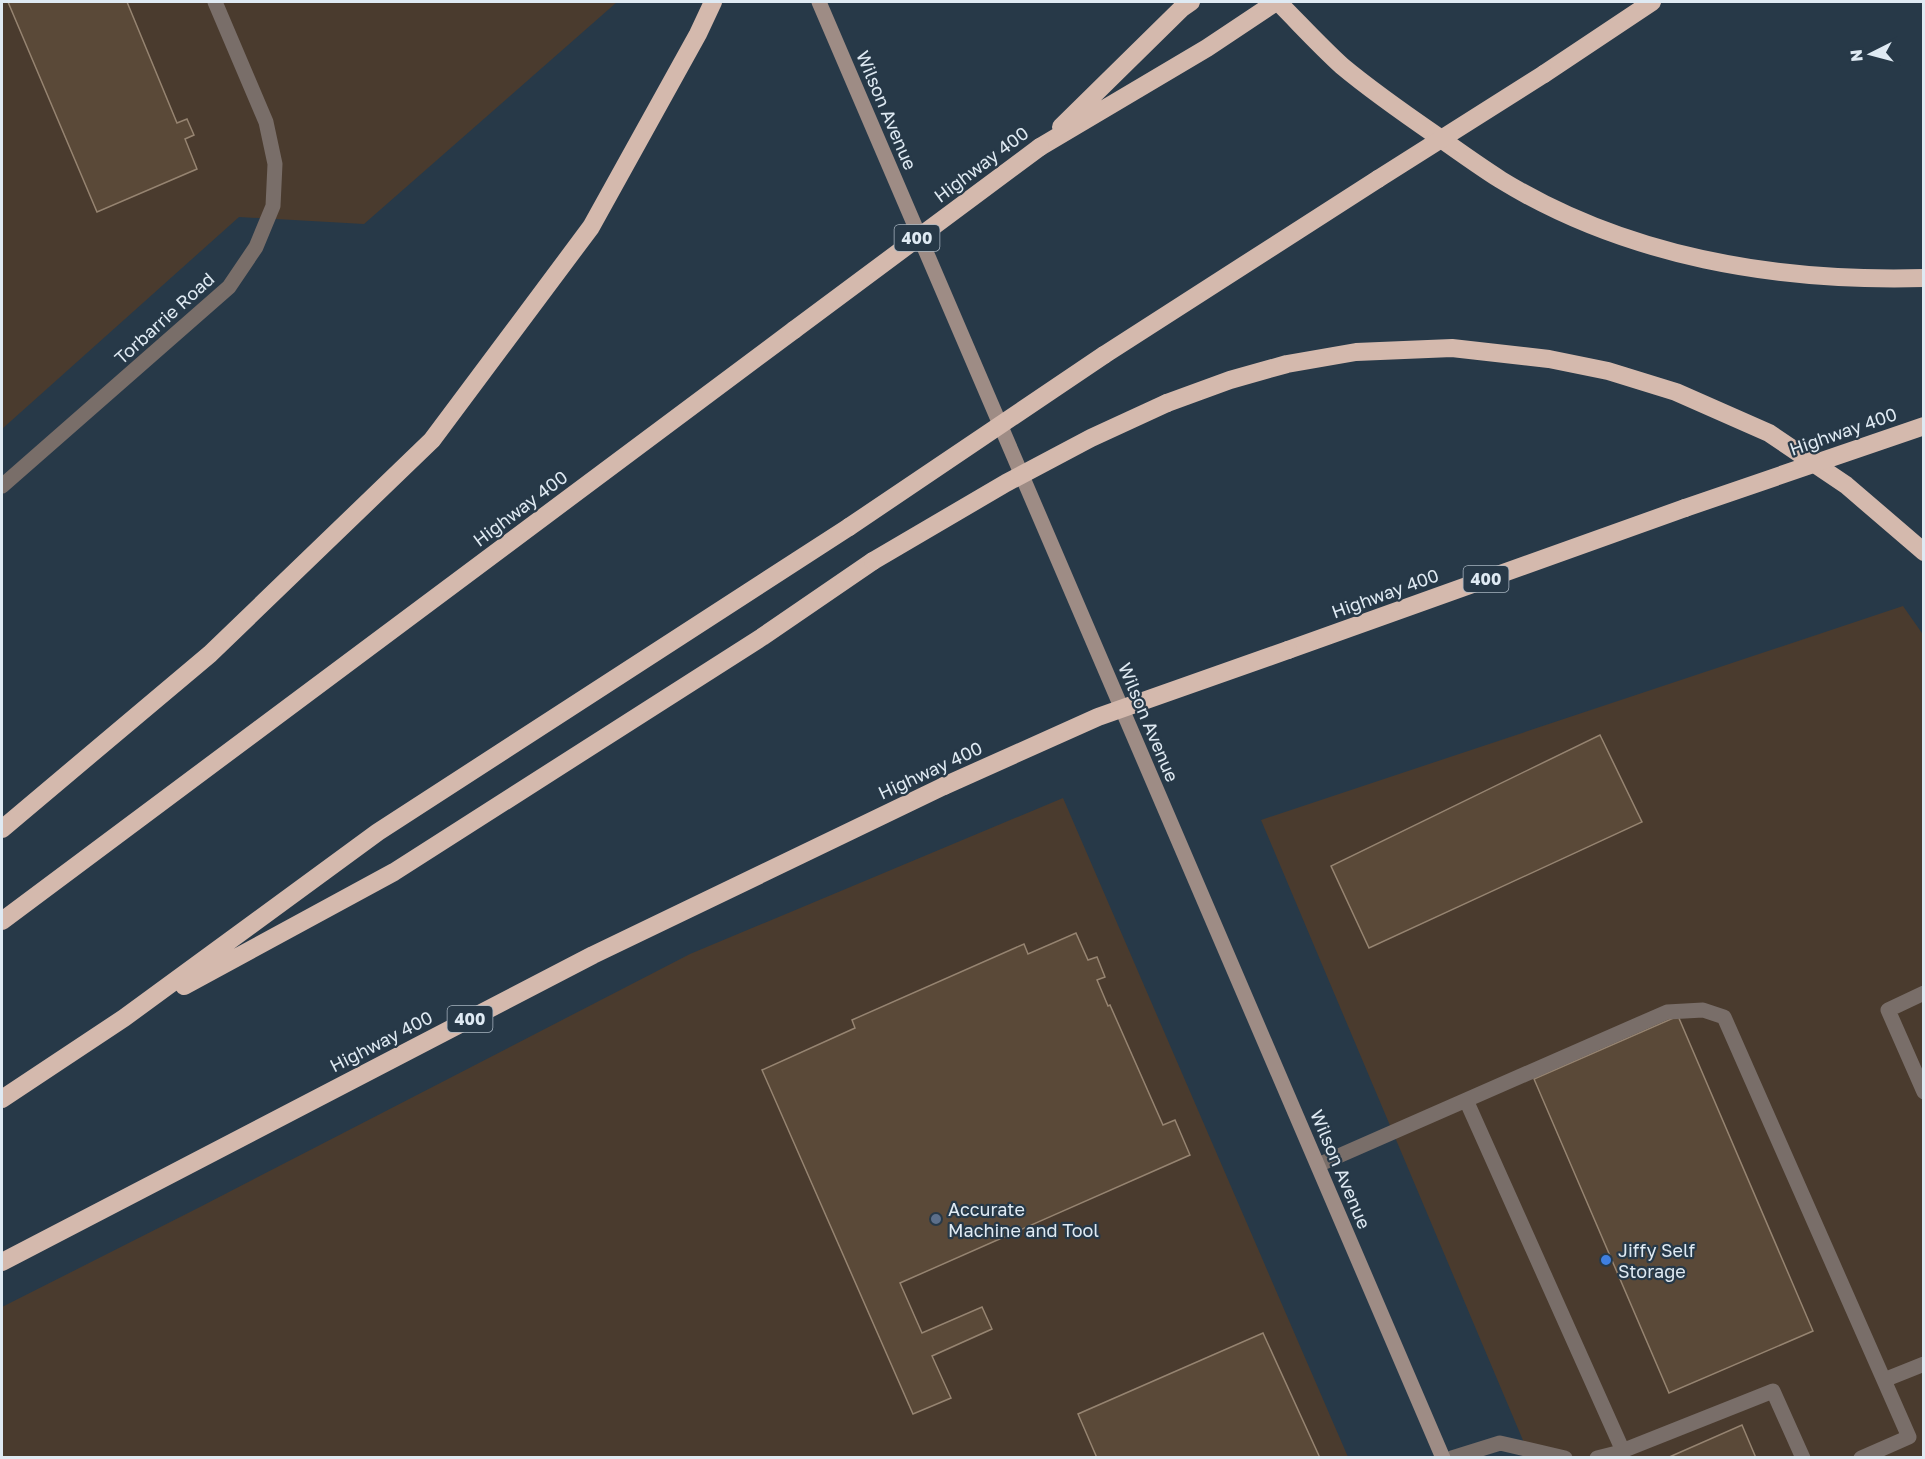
<svg xmlns="http://www.w3.org/2000/svg" width="1925" height="1459" viewBox="0 0 1925 1459" font-family="'Golos Text',sans-serif">
<style>
.industrial{fill:#4a3b2e}
.building{fill:#5a4938;stroke:#968471;stroke-width:1.5}
.lines{fill:none;stroke-linecap:round;stroke-linejoin:round}
.service{stroke:#796e69;stroke-width:15}
.minor{stroke:#796e69;stroke-width:15}
.secondary{stroke:#9e8c85;stroke-width:15}
.motorway{stroke:#d4b9ad;stroke-width:18}
.motorway-bridge{stroke:#d4b9ad;stroke-width:18}
.service-dot{fill:#5c6f8a;stroke:#273948;stroke-width:2}
.shop-dot{fill:#3f7fe0;stroke:#273948;stroke-width:2}
.labels{text-anchor:middle;dominant-baseline:central;stroke-width:4.5;stroke-linejoin:round;paint-order:stroke}
.shield{fill:#273948;stroke:#a8b5c0;stroke-width:1.5}
.shield-label{font-size:16px;font-weight:bold;fill:#dfeaf3}
.street-label{font-size:18px;fill:#dfeaf3;stroke:#273948}
.poi-label{font-size:18px;fill:#dfeaf3;stroke:#273948;text-anchor:start}
</style>
<rect width="100%" height="100%" fill="#273948"/>
<path class="industrial" d="M 2,2 L 617,2 L 364,224 L 239,217 L 2,429 Z
M 1903,606 L 1924,636 L 1923,1457 L 1530,1457 L 1261,820 Z
M 1063,798 L 1348,1457 L 2,1458 L 2,1307 L 200,1207 L 690,954 Z"/>
<path class="building" d="M 8,2 L 127,2 L 177,123 L 187,119 L 194,135 L 185,139 L 197,169 L 97,212 Z
M 1600,735 L 1642,822 L 1369,948 L 1331,866 Z
M 1076,933 L 1088,960 L 1097,957 L 1105,977 L 1097,980 L 1108,1006 L 1110,1005 L 1163,1125 L 1175,1120 L 1190,1155 L 900,1283 L 922,1333 L 982,1307 L 992,1329 L 932,1356 L 951,1398 L 913,1414 L 762,1070 L 855,1028 L 852,1020 L 1024,944 L 1028,954 Z
M 1678,1016 L 1813,1331 L 1669,1393 L 1534,1079 Z
M 1263,1333 L 1320,1458 L 1097,1458 L 1078,1414 Z
M 1742,1425 L 1756,1458 L 1667,1458 Z"/>
<g class="lines">
<path class="service" d="M 1924,993 L 1888,1010 L 1924,1092
M 1466,1100 L 1623,1451
M 1318,1165 L 1667,1012 L 1703,1010 L 1724,1017 L 1909,1437 L 1861,1458
M 1884,1380 L 1924,1364
M 1452,1458 L 1500,1443 L 1565,1458
M 1597,1458 L 1617,1453 L 1773,1391 L 1803,1458"/>
<path class="minor" d="M 2,486 L 229,287 L 256,247 L 273,206 L 275,164 L 266,122 L 215,2"/>
<path class="secondary" d="M 819,2 L 1443,1458"/>
<path class="motorway" d="M 1278,2 C 1299,23 1320,46 1342,66 C 1372,91 1405,114 1437,136 C 1458,151 1479,166 1501,180 C 1627,257 1777,282 1924,278
M 1544,74 L 1652,2
M 1061,127 L 1181,9 L 1191,2
M 1040,147 L 1207,48 L 1276,2
M 1104,355 L 1378,179
M 1167,403 L 1230,380 L 1287,364 L 1356,352 L 1452,348 L 1549,359 L 1608,371 L 1676,392 L 1769,433 L 1846,485 L 1924,552
M 1288,650 L 1685,508
M 2,829 L 210,654 L 432,440 L 591,227 L 698,34 L 713,2
M 2,921 L 794,330
M 184,986 L 394,872 L 762,637 L 873,561
M 2,1099 L 124,1018 L 378,832 L 849,527
M 2,1262 L 593,955 L 944,786"/>
<path class="motorway-bridge" d="M 1378,179 L 1544,74
M 794,330 L 1040,147
M 1685,508 L 1924,426
M 849,527 L 1104,355
M 873,561 L 1006,483 L 1091,438 L 1167,403
M 944,786 L 1098,717 L 1288,650"/>
</g>
<circle class="service-dot" cx="936" cy="1219" r="6"/>
<circle class="shop-dot" cx="1606" cy="1260" r="6"/>
<g class="labels">
<g class="shield">
<rect x="894.5" y="225" width="45" height="26" rx="4.5"/>
<rect x="1463.5" y="566" width="45" height="26" rx="4.5"/>
<rect x="447.5" y="1006" width="45" height="26" rx="4.5"/>
</g>
<g class="shield-label">
<text x="917" y="238">400</text>
<text x="1486" y="579">400</text>
<text x="470" y="1019">400</text>
</g>
<g class="street-label">
<text transform="translate(887 110) rotate(67)">Wilson Avenue</text>
<text transform="translate(981 164) rotate(-37)">Highway 400</text>
<text transform="translate(164 318) rotate(-42)">Torbarrie Road</text>
<text transform="translate(1843 431) rotate(-19)">Highway 400</text>
<text transform="translate(520 508) rotate(-37)">Highway 400</text>
<text transform="translate(1385 593) rotate(-20)">Highway 400</text>
<text transform="translate(1149 722) rotate(67)">Wilson Avenue</text>
<text transform="translate(930 770) rotate(-25)">Highway 400</text>
<text transform="translate(381 1041) rotate(-27)">Highway 400</text>
<text transform="translate(1341 1169) rotate(67)">Wilson Avenue</text>
</g>
<g class="poi-label">
<text x="948" y="1209">Accurate<tspan x="948" dy="21">Machine and Tool</tspan></text>
<text x="1618" y="1250">Jiffy Self<tspan x="1618" dy="21">Storage</tspan></text>
</g>
</g>
<rect width="1925" height="1459" fill="none" stroke="#dfeaf3" stroke-width="6"/>
<g transform="translate(1871 54) rotate(264)" stroke="#273948" stroke-width="4.5" paint-order="stroke">
<path d="M0-4.5L10 22L0 15L-10 22Z" fill="#dfeaf3"/>
<text y="-9" font-size="16" font-weight="bold" text-anchor="middle" fill="#dfeaf3">N</text>
</g>
</svg>
